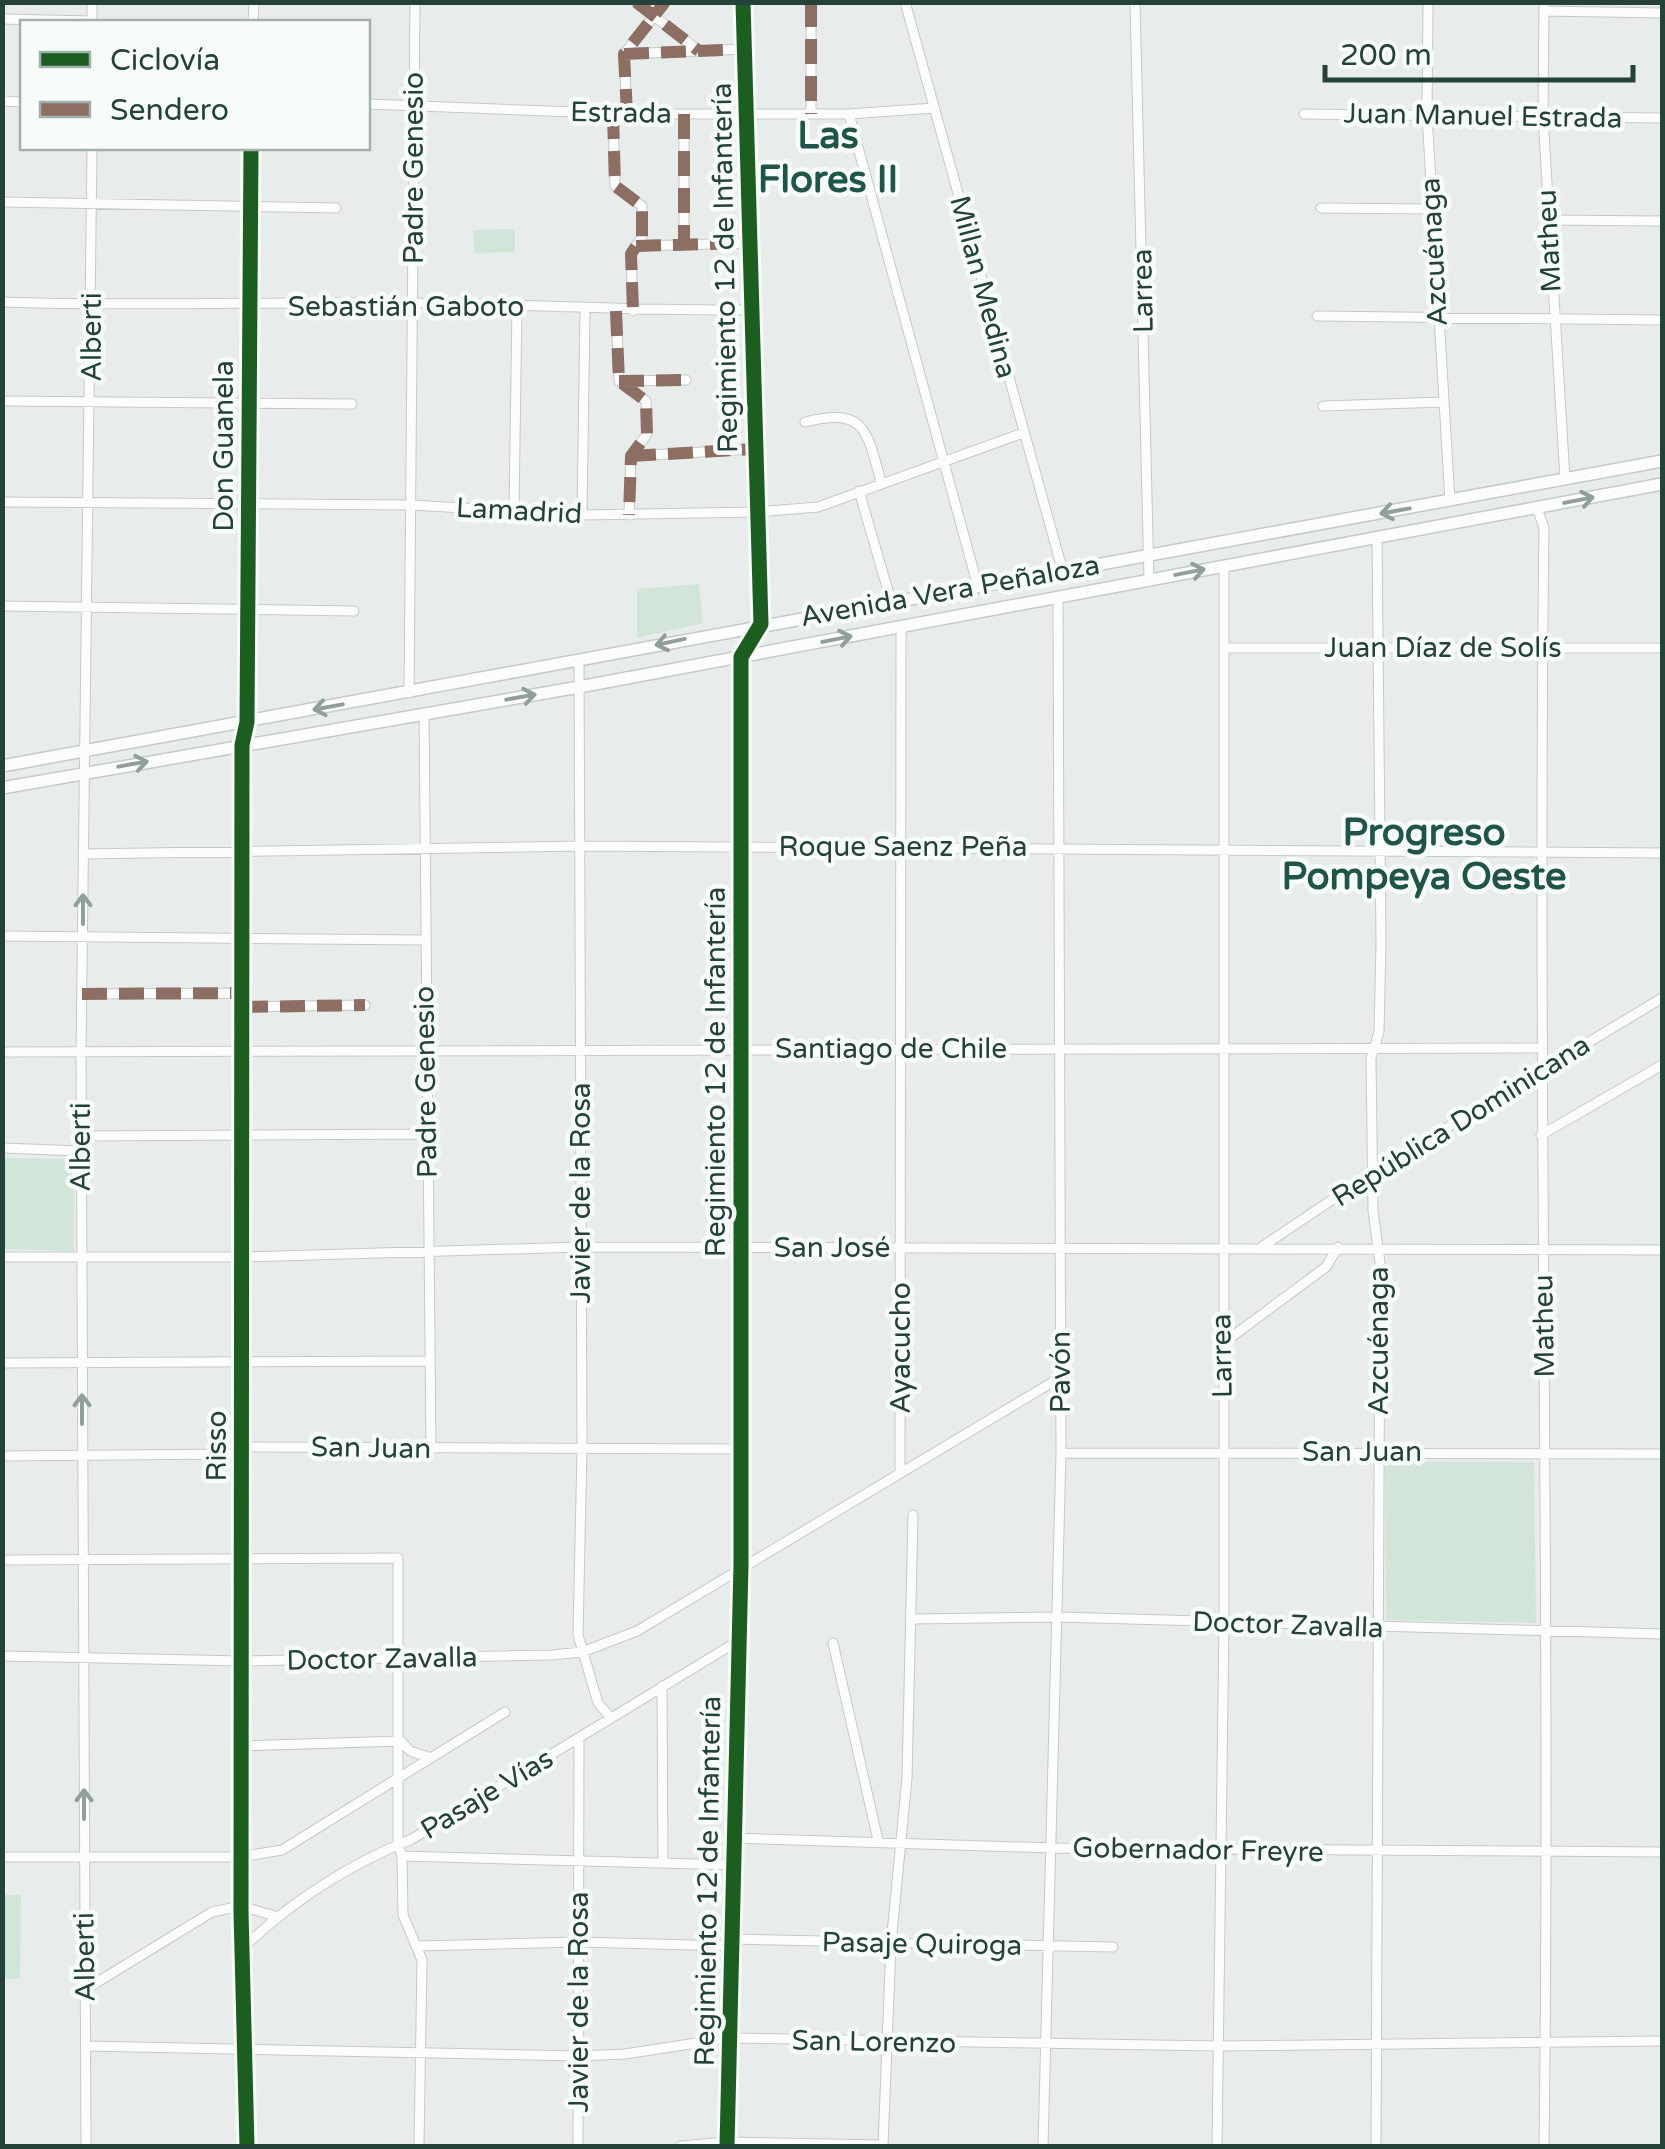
<svg xmlns="http://www.w3.org/2000/svg" width="1665" height="2149" viewBox="0 0 1665 2149" font-family="'Varela Round',sans-serif">
<style>
.green{fill:#d1e6d8}
.lines{fill:none;stroke-linecap:round;stroke-linejoin:round}
.street-casing{stroke:#c5cac8;stroke-width:11}
.secondary-casing{stroke:#c3cbc8;stroke-width:14}
.street{stroke:#fcfcfc;stroke-width:9}
.secondary{stroke:#fcfcfc;stroke-width:11}
.quiet{stroke:#8d6e63;stroke-width:12;stroke-dasharray:25 12;stroke-linecap:butt}
.cycleway-casing{stroke:#f7fbf9;stroke-width:21}
.cycleway{stroke:#1b5e20;stroke-width:15}
.oneway{stroke:#909f9b}
.labels{text-anchor:middle;dominant-baseline:central;stroke-width:9;stroke-linejoin:round;paint-order:stroke}
.street-label{font-size:28px;fill:#24423a;stroke:#f7fbf9}
.district-label{font-size:38px;font-weight:bold;fill:#1f5548;stroke:#f7fbf9}
</style>
<rect width="100%" height="100%" fill="#e8edeb"/>
<path class="green" d="M 515,229 L 515,252 L 474,253 L 473,230 Z
M 699,584 L 703,623 L 637,638 L 637,589 Z
M 3,1158 L 74,1159 L 74,1251 L 3,1249 Z
M 1385,1462 L 1534,1462 L 1536,1623 L 1386,1620 Z
M 3,1895 L 21,1895 L 20,1979 L 3,1979 Z"/>
<g class="lines">
<g class="street-casing">
<path id="street" d="M 636,2 L 699,51
M 811,2 L 811,114
M 905,2 L 1063,572
M 1135,2 L 1149,580
M 1428,2 L 1427,115 L 1450,501
M 1544,2 L 1543,117 L 1565,479
M 1544,11 L 1662,13
M 2,19 L 92,21
M 92,22 L 92,2
M 253,22 L 254,2
M 624,54 L 745,49
M 2,101 L 22,102
M 368,104 L 627,114 L 849,114 L 934,108
M 613,114 L 615,186 L 642,206 L 642,237 L 631,254 L 633,311
M 627,114 L 624,54 L 665,2
M 684,114 L 684,244
M 849,114 L 978,587
M 1304,114 L 1662,118
M 2,202 L 336,208
M 1321,208 L 1432,209
M 1548,220 L 1662,221
M 636,246 L 749,243
M 2,302 C 140,307 277,301 414,303 C 527,304 638,311 750,310
M 616,311 L 619,381 L 646,401 L 647,434 L 631,456 L 629,515
M 1317,316 L 1662,320
M 622,381 L 686,380
M 2,401 L 352,404
M 1323,406 L 1443,402
M 805,422 C 865,407 867,430 881,482
M 632,456 L 754,449
M 859,491 L 891,601
M 2,502 L 411,505 L 582,515 L 757,512 L 818,507 L 1023,433
M 1537,508 L 1544,528 C 1537,1068 1551,1607 1544,2146
M 514,510 L 517,306
M 582,515 L 585,311
M 2,606 L 354,611
M 1224,648 L 1662,648
M 579,661 L 582,1449 L 578,1635 L 598,1703 L 611,1718
M 409,693 L 415,2
M 424,714 L 431,1449
M 84,854 L 580,846 L 1662,853
M 2,936 L 424,940
M 82,994 L 243,993
M 243,1007 L 365,1005
M 2,1052 L 1540,1048
M 1541,1135 L 1662,1065
M 81,1136 L 427,1134
M 2,1148 L 81,1151
M 1263,1246 L 1372,1173 L 1662,998
M 2,1257 L 242,1257 L 580,1247 L 1662,1250
M 1222,1344 L 1326,1267 L 1338,1247
M 2,1363 L 430,1361
M 1061,1453 L 1662,1454
M 2,1456 L 232,1454 L 250,1447 L 741,1449
M 900,1469 L 901,627
M 2,1560 L 398,1558 L 398,1845 L 402,1856 L 733,1865
M 914,1619 L 1058,1617 L 1662,1634
M 833,1643 L 878,1840
M 2,1656 L 243,1661 L 552,1655 L 582,1652 L 637,1631 L 1061,1377
M 662,1686 L 663,1863
M 242,1746 L 401,1741 L 410,1751 L 431,1758
M 734,1838 L 1053,1848 L 1662,1852
M 402,1856 L 403,1915 L 422,1960 L 419,2146
M 2,1857 L 240,1857 L 282,1850 L 505,1712
M 732,1939 L 1113,1947
M 419,1946 L 579,1942 L 731,1946
M 241,1950 C 289,1903 349,1864 412,1839 L 738,1641
M 86,1989 L 212,1912 L 241,1906 L 275,1916
M 86,2046 L 579,2056 L 625,2054 L 729,2038 L 1218,2046 L 1662,2041
M 86,2146 L 81,1052 L 92,148
M 247,2146 L 241,1912 L 242,745 L 247,722 L 251,148
M 578,2146 L 579,1738
M 681,2146 L 727,2142 L 883,2145
M 727,2146 L 741,1565 L 741,657
M 883,2146 L 891,1944 L 907,1778 L 913,1515
M 1043,2146 L 1061,1453 L 1058,597
M 1217,2146 L 1224,1623 L 1224,566
M 1376,2146 L 1380,1263 L 1373,1211 L 1371,1058 L 1379,1032 L 1381,944 L 1377,537"/>
</g>
<g class="secondary-casing">
<path id="secondary" d="M 741,657 L 761,624 L 743,2
M 2,766 L 1662,461
M 2,788 L 579,687 L 1662,484"/>
</g>
<use href="#street" class="street"/>
<use href="#secondary" class="secondary"/>
<path class="quiet" d="M 636,2 L 699,51
M 811,2 L 811,114
M 624,54 L 745,49
M 613,114 L 615,186 L 642,206 L 642,237 L 631,254 L 633,311
M 627,114 L 624,54 L 665,2
M 684,114 L 684,244
M 636,246 L 749,243
M 616,311 L 619,381 L 646,401 L 647,434 L 631,456 L 629,515
M 619,381 L 686,380
M 631,456 L 754,449
M 82,994 L 243,993
M 243,1007 L 365,1005"/>
<g class="cycleway-casing">
<path id="cycleway" d="M 247,2146 L 241,1912 L 242,745 L 247,722 L 251,148
M 727,2146 L 741,1565 L 741,657 L 761,624 L 743,2"/>
</g>
<use href="#cycleway" class="cycleway"/>
</g>
<defs><path id="oneway-shaft" d="M-6 0H5M1.5-3L5.5 0L1.5 3" fill="none" stroke-width="1.6" stroke-linecap="round" stroke-linejoin="round" transform="scale(2.5)"/></defs>
<g class="oneway">
<use href="#oneway-shaft" transform="translate(1579 500) rotate(-11)"/>
<use href="#oneway-shaft" transform="translate(1395 511) rotate(170)"/>
<use href="#oneway-shaft" transform="translate(1190 572) rotate(-11)"/>
<use href="#oneway-shaft" transform="translate(837 639) rotate(-11)"/>
<use href="#oneway-shaft" transform="translate(670 642) rotate(168)"/>
<use href="#oneway-shaft" transform="translate(521 697) rotate(-10)"/>
<use href="#oneway-shaft" transform="translate(328 707) rotate(170)"/>
<use href="#oneway-shaft" transform="translate(133 764) rotate(-10)"/>
<use href="#oneway-shaft" transform="translate(83 909) rotate(-90)"/>
<use href="#oneway-shaft" transform="translate(82 1409) rotate(-90)"/>
<use href="#oneway-shaft" transform="translate(84 1804) rotate(-90)"/>
</g>
<g class="labels">
<g class="street-label">
<text transform="translate(621 113) rotate(1)">Estrada</text>
<text transform="translate(1483 116) rotate(1)">Juan Manuel Estrada</text>
<text transform="translate(414 168) rotate(-90)">Padre Genesio</text>
<text transform="translate(1549 241) rotate(-93)">Matheu</text>
<text transform="translate(1434 252) rotate(-93)">Azcuénaga</text>
<text transform="translate(725 268) rotate(-91)">Regimiento 12 de Infantería</text>
<text transform="translate(983 287) rotate(75)">Millan Medina</text>
<text transform="translate(1143 291) rotate(-91)">Larrea</text>
<text x="406" y="307">Sebastián Gaboto</text>
<text transform="translate(92 337) rotate(-90)">Alberti</text>
<text transform="translate(224 446) rotate(-90)">Don Guanela</text>
<text transform="translate(519 511) rotate(3)">Lamadrid</text>
<text transform="translate(950 591) rotate(-10)">Avenida Vera Peñaloza</text>
<text x="1443" y="648">Juan Díaz de Solís</text>
<text x="903" y="847">Roque Saenz Peña</text>
<text x="891" y="1049">Santiago de Chile</text>
<text transform="translate(716 1072) rotate(-90)">Regimiento 12 de Infantería</text>
<text transform="translate(426 1082) rotate(-91)">Padre Genesio</text>
<text transform="translate(1461 1121) rotate(-32)">República Dominicana</text>
<text transform="translate(81 1147) rotate(-90)">Alberti</text>
<text transform="translate(581 1193) rotate(-90)">Javier de la Rosa</text>
<text x="832" y="1248">San José</text>
<text transform="translate(1544 1326) rotate(-91)">Matheu</text>
<text transform="translate(1379 1341) rotate(-90)">Azcuénaga</text>
<text transform="translate(901 1348) rotate(-90)">Ayacucho</text>
<text transform="translate(1222 1356) rotate(-91)">Larrea</text>
<text transform="translate(1061 1372) rotate(-90)">Pavón</text>
<text transform="translate(217 1446) rotate(-90)">Risso</text>
<text transform="translate(371 1448) rotate(1)">San Juan</text>
<text x="1362" y="1452">San Juan</text>
<text transform="translate(1288 1625) rotate(2)">Doctor Zavalla</text>
<text transform="translate(382 1659) rotate(-1)">Doctor Zavalla</text>
<text transform="translate(487 1794) rotate(-31)">Pasaje Vías</text>
<text transform="translate(1198 1850) rotate(1)">Gobernador Freyre</text>
<text transform="translate(708 1881) rotate(-89)">Regimiento 12 de Infantería</text>
<text transform="translate(922 1944) rotate(1)">Pasaje Quiroga</text>
<text transform="translate(85 1957) rotate(-91)">Alberti</text>
<text transform="translate(579 2002) rotate(-90)">Javier de la Rosa</text>
<text transform="translate(874 2042) rotate(1)">San Lorenzo</text>
</g>
<g class="district-label">
<text x="828" y="136">Las<tspan x="828" dy="44">Flores II</tspan></text>
<text x="1424" y="833">Progreso<tspan x="1424" dy="44">Pompeya Oeste</tspan></text>
</g>
</g>
<rect width="1665" height="2149" fill="none" stroke="#24423a" stroke-width="10"/>
<rect x="20" y="20" width="350" height="130" fill="#f7fbf9" stroke="#a3b1ad" stroke-width="2.5"/>
<rect x="40" y="52" width="50" height="15" fill="#1b5e20" stroke="#a3b1ad" stroke-width="2.5"/>
<text x="110" y="70" font-size="30" fill="#24423a">Ciclovía</text>
<rect x="40" y="102" width="50" height="15" fill="#8d6e63" stroke="#a3b1ad" stroke-width="2.5"/>
<text x="110" y="120" font-size="30" fill="#24423a">Sendero</text>
<path d="M1325 65v15h308v-15" fill="none" stroke="#24423a" stroke-width="5"/>
<text x="1340" y="65" font-size="30" fill="#24423a" stroke="#f7fbf9" stroke-width="8" paint-order="stroke">200 m</text>
</svg>
